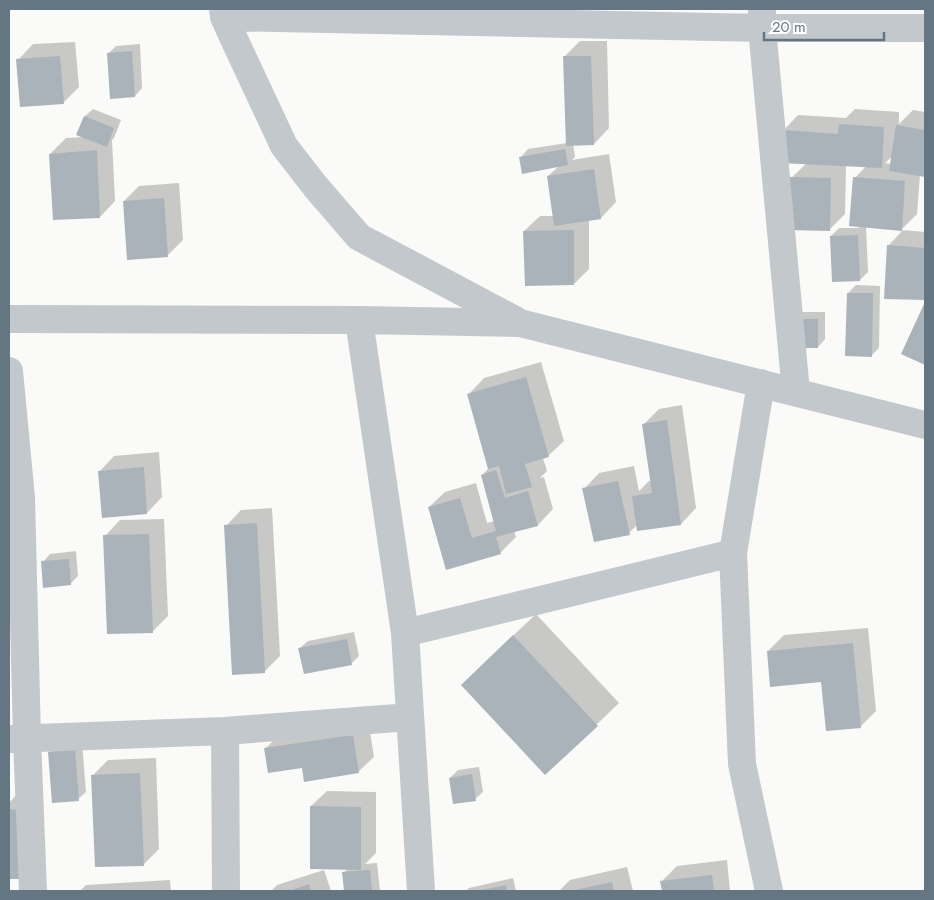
<svg xmlns="http://www.w3.org/2000/svg" width="934" height="900" viewBox="0 0 934 900" font-family="Jost,sans-serif">
<style>
.shadow{fill:#0003;fill-rule:evenodd}
.building{fill:#aab3b9}
.lines{fill:none;stroke-linecap:round;stroke-linejoin:round}
.minor{stroke:#c3c8cc;stroke-width:28}
</style>
<rect width="100%" height="100%" fill="#fafaf8"/>
<path class="shadow" d="M 580,41 L 607,41 L 609,128 L 594,144 L 573,144 L 575,157 L 572,160 L 609,154 L 616,202 L 601,218 L 589,219 L 589,269 L 574,284 L 524,231 L 540,216 L 554,216 L 548,176 L 559,166 L 521,157 L 528,149 L 567,143 L 564,57 Z
M 75,42 L 79,87 L 64,102 L 21,105 L 18,60 L 33,44 Z
M 140,44 L 142,88 L 135,96 L 108,54 L 116,46 Z
M 93,109 L 121,120 L 114,138 L 112,140 L 115,201 L 100,217 L 50,154 L 66,138 L 85,137 L 78,135 L 85,116 Z
M 855,109 L 899,112 L 899,124 L 913,110 L 925,112 L 925,176 L 920,175 L 917,214 L 901,230 L 866,227 L 868,272 L 860,280 L 831,236 L 839,228 L 859,228 L 855,178 L 866,166 L 846,165 L 845,214 L 829,230 L 791,178 L 807,163 L 783,131 L 798,115 L 846,118 ZM 893,156 L 892,164 L 885,163 Z
M 179,183 L 183,240 L 167,256 L 124,201 L 139,186 Z
M 902,230 L 925,232 L 925,299 L 885,298 L 888,246 L 903,230 Z
M 856,285 L 880,286 L 879,348 L 871,356 L 848,293 Z
M 925,304 L 925,364 L 902,353 Z
M 796,312 L 825,312 L 825,339 L 818,347 Z
M 541,362 L 564,441 L 548,456 L 543,458 L 547,471 L 540,478 L 544,477 L 553,509 L 538,525 L 514,531 L 516,537 L 500,553 L 447,568 L 429,507 L 445,492 L 476,483 L 487,523 L 495,521 L 482,475 L 489,468 L 469,394 L 484,378 Z
M 682,405 L 696,508 L 681,524 L 637,525 L 629,533 L 584,489 L 599,473 L 634,466 L 639,491 L 649,481 L 652,481 L 644,424 L 659,409 Z
M 159,452 L 162,497 L 147,513 L 99,472 L 114,456 Z
M 272,508 L 280,656 L 264,672 L 226,526 L 241,510 Z
M 164,519 L 168,616 L 152,632 L 105,536 L 120,520 Z
M 76,551 L 78,576 L 70,584 L 43,562 L 50,554 Z
M 536,614 L 619,703 L 545,774 L 484,663 Z
M 868,628 L 876,711 L 860,727 L 822,681 L 768,651 L 784,635 Z
M 354,632 L 359,656 L 351,664 L 300,648 L 308,641 Z
M 368,720 L 374,757 L 358,772 L 303,767 L 265,749 L 281,733 Z
M 82,742 L 86,792 L 78,799 L 49,752 L 57,744 Z
M 156,758 L 159,849 L 144,864 L 92,776 L 108,760 Z
M 479,767 L 483,792 L 475,799 L 450,778 L 458,770 Z
M 327,791 L 376,792 L 376,853 L 365,864 L 377,863 L 380,891 L 345,891 L 343,873 L 348,869 L 311,806 Z
M 17,794 L 19,878 L 9,878 L 9,803 Z
M 727,860 L 730,891 L 663,891 L 662,881 L 677,866 Z
M 627,867 L 633,891 L 559,891 L 570,880 Z
M 324,870 L 331,891 L 271,891 L 277,885 Z
M 513,878 L 516,891 L 466,891 L 469,888 Z
M 170,880 L 171,891 L 80,891 L 86,885 Z"/>
<path class="building" d="M 132,51 L 135,97 L 110,99 L 107,53 Z
M 60,56 L 64,104 L 20,107 L 16,59 Z
M 563,56 L 591,56 L 594,145 L 566,146 Z
M 84,116 L 114,128 L 107,147 L 76,135 Z
M 839,124 L 884,127 L 882,168 L 780,163 L 782,130 L 838,134 Z
M 896,125 L 925,130 L 925,177 L 889,171 Z
M 565,149 L 568,165 L 522,174 L 519,157 Z
M 97,150 L 100,218 L 53,220 L 49,154 Z
M 594,169 L 601,219 L 554,226 L 547,176 Z
M 790,177 L 831,178 L 830,231 L 788,230 Z
M 853,177 L 905,181 L 902,231 L 849,226 Z
M 164,198 L 168,257 L 127,260 L 123,201 Z
M 574,230 L 574,285 L 525,286 L 523,231 Z
M 858,235 L 860,281 L 832,282 L 830,236 Z
M 887,245 L 925,248 L 925,300 L 884,299 Z
M 847,293 L 873,293 L 872,357 L 845,356 Z
M 924,304 L 925,305 L 925,365 L 901,354 Z
M 787,319 L 818,319 L 818,348 L 787,348 Z
M 526,377 L 549,457 L 525,464 L 532,487 L 506,494 L 499,466 L 488,469 L 467,394 Z
M 667,420 L 681,525 L 637,531 L 632,496 L 652,493 L 642,424 Z
M 144,467 L 147,514 L 102,518 L 98,471 Z
M 496,470 L 505,498 L 528,491 L 538,526 L 496,537 L 501,554 L 446,570 L 428,507 L 460,498 L 472,538 L 496,531 L 481,475 Z
M 618,481 L 630,535 L 594,542 L 582,488 Z
M 257,523 L 265,673 L 232,675 L 224,525 Z
M 149,534 L 153,633 L 107,634 L 103,535 Z
M 69,559 L 71,585 L 43,588 L 41,561 Z
M 513,635 L 598,726 L 545,775 L 461,685 Z
M 347,639 L 352,665 L 304,674 L 298,648 Z
M 853,643 L 861,728 L 826,731 L 821,682 L 770,687 L 767,651 Z
M 353,735 L 359,773 L 304,782 L 302,768 L 268,773 L 264,748 Z
M 75,749 L 79,801 L 52,803 L 48,752 Z
M 140,773 L 144,866 L 95,867 L 91,775 Z
M 472,774 L 476,801 L 453,804 L 449,778 Z
M 310,806 L 361,807 L 361,870 L 310,869 Z
M 9,809 L 19,810 L 20,879 L 9,879 Z
M 370,870 L 372,891 L 344,891 L 342,872 Z
M 712,875 L 714,891 L 662,891 L 660,881 Z
M 612,882 L 614,891 L 575,891 L 575,890 Z
M 309,884 L 311,891 L 289,891 Z
M 506,885 L 507,891 L 482,891 L 482,890 Z"/>
<g class="lines">
<path class="minor" d="M 223,9 L 224,17 L 234,39 L 284,146 L 315,186 L 359,237 L 517,321
M 762,10 L 762,28 L 796,392
M 224,17 L 762,28 L 925,28
M 9,319 L 359,320 L 520,323 L 925,425
M 359,320 L 405,633 L 421,891
M 9,371 L 21,498 L 27,738 L 33,891
M 761,383 L 733,553 L 742,764 L 769,891
M 405,633 L 733,553
M 225,731 L 226,891
M 10,739 L 225,731 L 410,717"/>
</g>
<rect width="934" height="900" fill="none" stroke="#657683" stroke-width="20"/>
<path d="M764 32v8h120v-8" fill="none" stroke="#657683" stroke-width="2.5"/>
<text x="772" y="32" font-size="15" fill="#657683" stroke="#ffffff" stroke-width="4" paint-order="stroke">20 m</text>
</svg>
